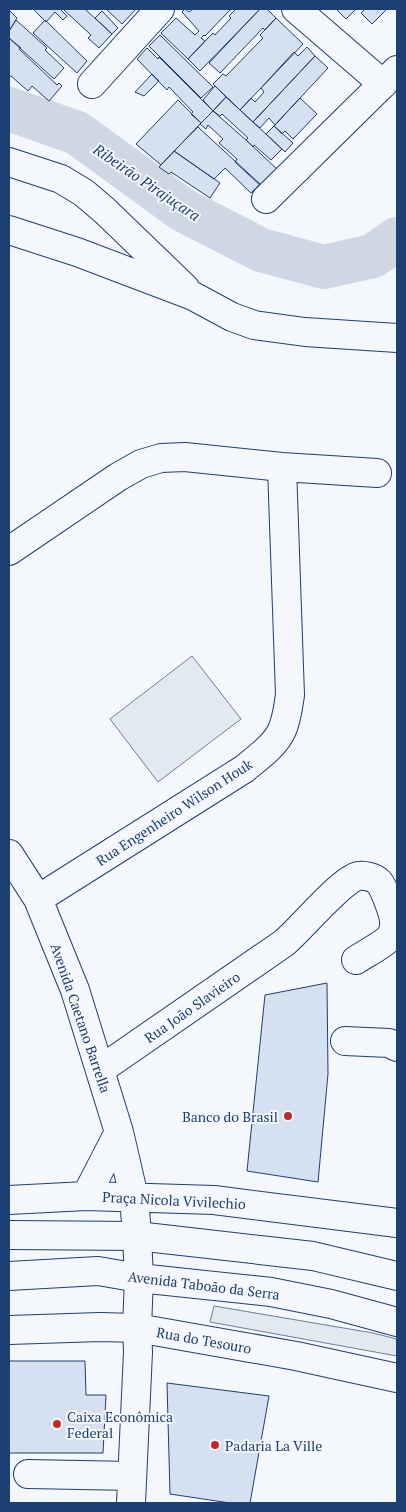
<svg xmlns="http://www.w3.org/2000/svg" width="406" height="1512" viewBox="0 0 406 1512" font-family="'PT Serif',serif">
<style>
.green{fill:#e3e9f0;stroke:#687fa3}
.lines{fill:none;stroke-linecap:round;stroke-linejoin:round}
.river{stroke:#cfd7e4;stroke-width:44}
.building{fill:#d5e0f0;stroke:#1d3f73}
.minor-casing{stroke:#1d3f73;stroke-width:30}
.highway-casing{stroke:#1d3f73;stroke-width:30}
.minor{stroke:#f4f7fb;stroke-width:28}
.highway{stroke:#f4f7fb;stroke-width:28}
.poi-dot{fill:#c62828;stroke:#f4f7fb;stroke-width:2}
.labels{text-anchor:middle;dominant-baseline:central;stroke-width:4;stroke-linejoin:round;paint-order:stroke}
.street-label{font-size:14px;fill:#1d3f73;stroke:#f4f7fb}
.poi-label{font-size:14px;fill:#1d3f73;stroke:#f4f7fb;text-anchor:start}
.water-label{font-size:15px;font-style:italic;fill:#1d3f73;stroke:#f4f7fb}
</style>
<rect width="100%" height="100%" fill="#f4f7fb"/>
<path class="green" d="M 192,656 L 241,719 L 158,782 L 110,719 Z
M 214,1306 L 373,1333 L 397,1339 L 397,1356 L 210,1322 Z"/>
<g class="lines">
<path class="river" d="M 9,109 L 77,133 L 183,210 L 261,250 L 324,267 L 373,256 L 397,239"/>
</g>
<path class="building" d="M 33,9 L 60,9 L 67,16 L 63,20 L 55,12 L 46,22 Z
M 63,9 L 85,9 L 112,34 L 99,48 L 88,38 L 91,35 Z
M 106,9 L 136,9 L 122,24 Z
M 185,9 L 189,12 L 193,9 L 231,9 L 205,36 L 204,35 L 201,38 L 205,41 L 188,59 L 161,33 L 176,18 L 195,35 L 199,31 L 182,12 Z
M 236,9 L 260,9 L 200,71 L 188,59 L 213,33 L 215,35 L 231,18 L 229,16 Z
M 260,9 L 267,9 L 276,18 L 265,30 L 263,28 L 220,73 L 209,63 Z
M 336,9 L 356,9 L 346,19 Z
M 365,9 L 387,9 L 372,24 L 361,13 Z
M 9,10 L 17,18 L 9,31 Z
M 102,11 L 118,28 L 112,34 L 95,18 Z
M 276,18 L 303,44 L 240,110 L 213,84 L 223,74 L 226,76 L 263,38 L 260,35 Z
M 16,20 L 47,48 L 45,50 L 64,68 L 54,79 L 9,38 L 9,31 Z
M 45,20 L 87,61 L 77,73 L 33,33 Z
M 160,35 L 213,87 L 201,98 L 149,46 Z
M 9,38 L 21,48 L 19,49 L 57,85 L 59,83 L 62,86 L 49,101 L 32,86 L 28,91 L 11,76 L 9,77 Z
M 307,47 L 315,56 L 253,122 L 240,110 L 251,98 L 255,102 L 264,92 L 261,88 L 294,52 L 298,56 Z
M 147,48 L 158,59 L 159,57 L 213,111 L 201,123 L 191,114 L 193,112 L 169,87 L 167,90 L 137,59 Z
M 315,56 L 328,68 L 275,125 L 269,118 L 260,128 L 253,122 Z
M 152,74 L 159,81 L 144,96 L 135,92 Z
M 215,86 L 226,97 L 213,111 L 203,100 Z
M 226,97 L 282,149 L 271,160 L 254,145 L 253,147 L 246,140 L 248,138 L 222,114 L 220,116 L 213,111 Z
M 300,98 L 317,114 L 293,139 L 285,131 L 282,134 L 274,126 Z
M 178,100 L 201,123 L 161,165 L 136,144 Z
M 213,111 L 246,140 L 280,172 L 262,187 L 235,162 L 237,159 L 219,143 L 223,139 L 208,125 L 206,129 L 200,124 Z
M 274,126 L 293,143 L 285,152 L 266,134 Z
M 198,127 L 260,184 L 251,193 L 225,168 L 214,179 L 174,151 Z
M 174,151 L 220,183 L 210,198 L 171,172 L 169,174 L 159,167 Z
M 327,983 L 328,1074 L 318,1182 L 247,1171 L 265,995 Z
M 9,1361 L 85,1361 L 86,1395 L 106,1395 L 103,1453 L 9,1453 Z
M 167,1383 L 269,1396 L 250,1503 L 230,1503 L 170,1494 Z"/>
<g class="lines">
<g class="minor-casing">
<path id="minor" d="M 296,9 L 383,84
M 92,84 L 160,9
M 9,162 L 61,179 L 84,193 L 104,210 L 185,288
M 266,199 L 397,70
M 9,230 L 77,252 L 193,296 L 232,317 L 254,325 L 305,332 L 397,338
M 9,551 L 118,477 L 141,464 L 161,458 L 185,457 L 282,467 L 377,473
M 9,854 L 38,899 L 75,990 L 119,1132 L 134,1197 L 137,1236 L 139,1278 L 137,1328 L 138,1352 L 131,1503
M 38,899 L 244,769 C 257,758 275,746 282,730 C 287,719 288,707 290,695 L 282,467
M 345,1041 L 389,1043 L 397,1047
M 100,1070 L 284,943 C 301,929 340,881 358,876 C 364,875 374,877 379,882 C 384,888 394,914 394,922 C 395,926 393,932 391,936 C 385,944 365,954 356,960
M 86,1196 L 119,1132
M 9,1200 L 86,1196 L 214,1200 L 397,1223
M 9,1330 L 100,1327 L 137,1328 L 296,1356 L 397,1378
M 28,1474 L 132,1476"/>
</g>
<g class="highway-casing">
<path id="highway" d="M 9,1235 L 137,1236 L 313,1256 L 397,1276
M 9,1276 L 98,1271 L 139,1278 L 271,1292 L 331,1304 L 397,1322"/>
</g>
<use href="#minor" class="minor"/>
<use href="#highway" class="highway"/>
</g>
<g class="poi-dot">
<circle cx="288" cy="1116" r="5"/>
<circle cx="57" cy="1424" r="5"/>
<circle cx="215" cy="1445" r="5"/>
</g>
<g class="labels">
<g class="street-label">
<text transform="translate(174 812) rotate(-33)">Rua Engenheiro Wilson Houk</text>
<text transform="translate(192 1007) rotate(-35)">Rua João Slavieiro</text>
<text transform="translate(81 1018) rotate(71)">Avenida Caetano Barrella</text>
<text transform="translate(174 1200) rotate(3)">Praça Nicola Vivilechio</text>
<text transform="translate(204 1285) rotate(7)">Avenida Taboão da Serra</text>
<text transform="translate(204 1340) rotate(10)">Rua do Tesouro</text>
</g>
<g class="poi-label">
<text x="278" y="1116" text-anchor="end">Banco do Brasil</text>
<text x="67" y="1416">Caixa Econômica<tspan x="67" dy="16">Federal</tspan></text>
<text x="225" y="1445">Padaria La Ville</text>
</g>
<g class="water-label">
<text transform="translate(147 182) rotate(34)">Ribeirão Pirajuçara</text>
</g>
</g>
<rect width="406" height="1512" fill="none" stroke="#1d3f73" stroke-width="20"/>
</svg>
